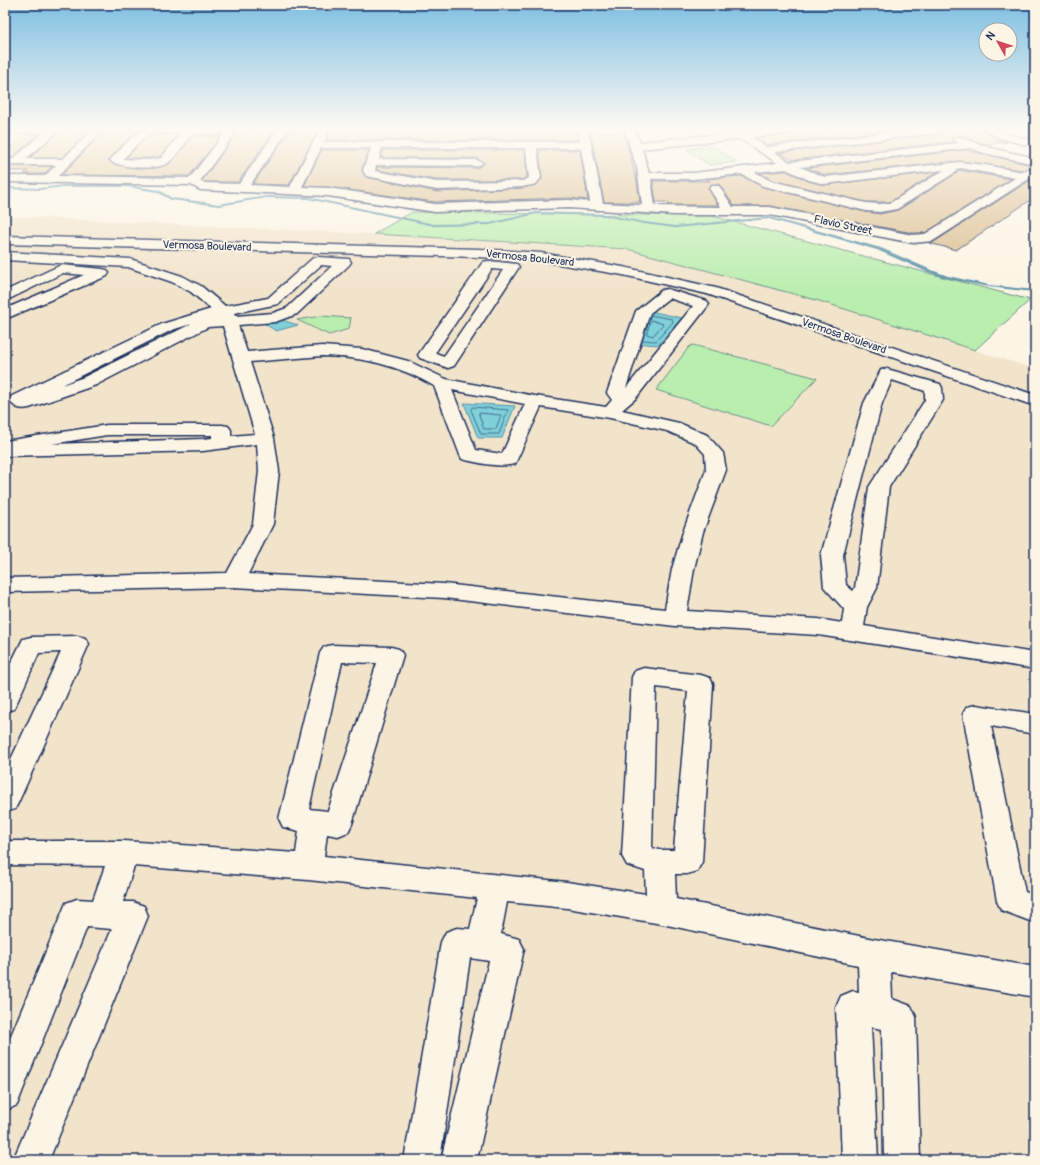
<svg xmlns="http://www.w3.org/2000/svg" width="1040" height="1165" viewBox="0 0 1040 1165" font-family="Pangolin,sans-serif">
<style>
.built{fill:#f2e4cb}
.green{fill:#baeeaf;stroke:#6a8e86}
.water{fill:#7fd0d9;stroke:#5790a8}
.lines{fill:none;stroke-linecap:round;stroke-linejoin:round}
.shore{stroke:#436f8f;stroke-width:1}
.stream{fill:#5790a8;fill-rule:evenodd}
.building{fill:#d9bd8e;stroke:#1b2f5e}
.minor-casing{stroke:#1b2f5e;stroke-width:3}
.major-casing{stroke:#1b2f5e;stroke-width:3}
.minor{fill:#fcf5e5;fill-rule:evenodd}
.major{fill:#fcf5e5;fill-rule:evenodd}
.labels{text-anchor:middle;dominant-baseline:central;stroke-width:4;stroke-linejoin:round;paint-order:stroke}
.far-street-label{font-size:11px;fill:#1b2f5e;stroke:#fcf5e5}
</style>
<rect width="100%" height="100%" fill="#fcf5e5"/>
<filter id="ink" filterUnits="userSpaceOnUse"><feTurbulence type="fractalNoise" baseFrequency=".025" numOctaves="2"/><feDisplacementMap in="SourceGraphic" scale="8" xChannelSelector="R" yChannelSelector="G"/><feConvolveMatrix kernelMatrix="1 2 1 2 8 2 1 2 1" color-interpolation-filters="sRGB"/></filter>
<g filter="url(#ink)">
<path class="built" d="M 5,216 L 374,234 L 627,249 L 816,300 L 1035,369 L 1035,1160 L 5,1160 Z"/>
<path class="green" d="M 713,146 L 737,162 L 709,165 L 686,149 Z
M 412,212 L 712,216 L 1030,300 L 975,350 L 816,300 L 627,249 L 374,234 Z
M 321,316 L 351,318 L 349,329 L 329,335 L 297,320 Z
M 693,345 L 817,378 L 771,426 L 656,390 L 689,347 Z"/>
<path class="water" d="M 645,310 L 682,318 L 658,345 L 635,343 Z
M 272,317 L 298,325 L 276,331 L 265,324 Z
M 464,403 L 515,406 L 502,438 L 478,438 Z"/>
<g class="lines">
<path class="shore" d="M 651,320 L 663,324 L 653,336 L 647,334 Z
M 642,340 L 656,341 L 673,322 L 672,319 L 650,315
M 473,407 L 508,410 L 499,434 L 481,434 L 471,410 Z
M 479,413 L 501,415 L 496,429 L 484,429 Z"/>
<path class="stream" d="M 64,185 L 127,185 L 159,190 L 172,198 L 219,204 L 266,196 L 308,197 L 434,224 L 490,223 L 536,212 L 605,214 L 644,222 L 675,226 L 769,217 L 881,248 L 929,269 L 948,276 L 989,285 L 1035,290 L 1035,292 L 989,287 L 945,278 L 925,271 L 877,250 L 769,219 L 675,228 L 644,224 L 605,216 L 536,214 L 490,225 L 434,226 L 308,199 L 266,198 L 219,206 L 171,200 L 157,192 L 127,187 L 64,187 L 40,190 L 5,189 L 5,187 L 40,188 Z"/>
</g>
<path class="building" d="M 109,129 L 142,129 L 129,138 L 108,160 L 113,164 L 141,169 L 156,168 L 169,164 L 179,154 L 193,136 L 221,136 L 189,176 L 62,175 L 105,130 Z
M 233,129 L 275,129 L 238,182 L 203,182 L 202,181 L 236,134 Z
M 808,129 L 901,129 L 766,145 L 756,138 L 802,133 Z
M 943,129 L 983,129 L 998,139 L 1007,142 L 984,144 L 958,135 L 951,138 L 954,142 L 793,160 L 779,153 L 937,134 L 941,133 Z
M 60,130 L 90,130 L 62,158 L 30,158 Z
M 289,132 L 317,132 L 289,185 L 253,184 Z
M 330,132 L 577,132 L 578,140 L 326,140 Z
M 590,132 L 624,132 L 637,181 L 640,202 L 604,202 Z
M 26,134 L 39,134 L 12,158 L 5,158 L 5,152 Z
M 155,134 L 178,134 L 160,157 L 148,158 L 126,158 L 143,140 Z
M 322,150 L 369,150 L 362,169 L 366,177 L 437,192 L 522,188 L 536,185 L 542,178 L 539,150 L 580,150 L 588,200 L 569,198 L 435,202 L 328,187 L 304,186 Z
M 383,150 L 525,150 L 527,177 L 522,180 L 437,180 L 377,170 L 377,167 L 477,168 L 484,164 L 477,158 L 381,158 Z
M 966,150 L 1035,166 L 1023,170 L 960,161 L 825,175 L 807,168 Z
M 5,166 L 52,166 L 44,174 L 24,174 L 28,171 L 5,171 Z
M 958,170 L 1011,179 L 925,233 L 913,233 L 770,206 L 734,206 L 719,184 L 711,184 L 708,188 L 718,205 L 669,205 L 668,202 L 656,202 L 653,181 L 710,181 L 706,179 L 741,176 L 763,187 L 866,212 L 880,214 L 898,210 L 957,173 Z
M 786,171 L 808,181 L 824,185 L 937,172 L 890,202 L 866,202 L 772,180 L 760,173 Z
M 1035,177 L 1035,197 L 956,250 L 929,243 L 934,242 Z"/>
<g class="lines">
<g class="minor-casing">
<path id="minor" d="M 5,129 L 58,129 L 57,132 L 26,159 L 63,159 L 93,129 L 104,129 L 58,176 L 190,178 L 224,134 L 192,134 C 186,141 176,158 168,163 C 155,171 128,167 113,163 L 110,160 L 130,139 L 145,129 L 230,129 L 235,133 L 200,181 L 203,183 L 239,184 L 278,129 L 290,129 L 286,133 L 250,185 L 290,187 L 320,129 L 330,129 L 324,142 L 580,142 L 578,129 L 588,129 L 603,203 L 642,205 L 637,168 L 624,129 L 634,129 L 640,142 L 769,129 L 807,129 L 802,132 L 752,137 L 766,147 L 916,129 L 942,129 L 941,132 L 937,133 L 774,152 L 790,162 L 958,143 L 952,139 L 957,136 L 991,148 L 1035,158 L 1035,164 L 984,153 L 970,148 L 800,167 L 825,177 L 960,162 L 985,165 L 1023,172 L 1035,167 L 1035,175 L 933,241 L 913,243 L 770,215 L 674,215 L 569,208 L 435,212 L 328,196 L 200,190 L 191,185 L 5,182 L 5,176 L 45,176 L 56,165 L 5,165 L 5,159 L 13,159 L 43,133 L 5,133 ZM 155,133 L 181,133 L 161,158 L 148,160 L 123,159 L 142,139 ZM 740,139 L 777,163 L 693,173 L 649,173 L 642,149 ZM 321,148 L 371,148 L 363,170 L 366,176 L 437,190 L 522,187 L 536,184 L 541,178 L 537,148 L 581,148 L 590,202 L 569,200 L 435,204 L 328,188 L 302,187 ZM 382,148 L 526,148 L 529,178 L 522,181 L 437,182 L 375,171 L 376,165 L 477,166 L 483,163 L 477,160 L 379,159 ZM 960,168 L 1015,178 L 925,234 L 913,235 L 770,207 L 733,207 L 719,186 L 711,186 L 709,188 L 721,207 L 655,206 L 651,179 L 693,179 L 741,174 L 763,186 L 866,211 L 880,212 L 897,209 L 956,172 L 957,169 ZM 786,169 L 809,180 L 824,184 L 944,170 L 890,203 L 880,204 L 866,203 L 771,181 L 755,172 Z
M 984,129 L 998,129 L 1007,134 L 1035,141 L 1035,147 L 999,138 Z
M 5,252 L 130,259 L 182,276 L 201,286 L 225,306 L 268,298 L 313,258 L 318,257 L 349,259 L 351,262 L 349,265 L 297,314 L 275,322 L 238,325 L 247,352 L 322,346 L 362,349 L 408,361 L 446,379 L 535,396 L 606,407 L 612,400 L 607,393 L 636,311 L 662,290 L 667,289 L 707,301 L 709,304 L 707,307 L 636,398 L 622,410 L 679,423 L 707,435 L 723,453 L 726,470 L 703,532 L 694,569 L 687,611 L 818,619 L 842,623 L 844,609 L 824,587 L 821,555 L 864,403 L 879,374 L 881,370 L 887,369 L 940,384 L 942,388 L 943,400 L 889,487 L 877,588 L 867,607 L 864,626 L 1035,653 L 1035,669 L 818,635 L 675,626 L 444,598 L 234,587 L 5,592 L 5,578 L 227,573 L 253,524 L 259,471 L 257,444 L 203,451 L 5,456 L 5,441 L 107,425 L 222,425 L 228,426 L 231,430 L 231,436 L 255,434 L 223,326 L 208,327 L 96,385 L 29,408 C 20,410 15,408 9,400 L 12,396 L 162,324 L 211,309 L 191,292 L 172,282 L 128,267 L 5,260 ZM 321,265 L 332,266 L 287,308 L 273,313 L 235,316 L 234,313 L 278,304 ZM 669,298 L 693,306 L 626,388 L 650,313 ZM 191,324 L 84,377 L 62,385 L 172,330 ZM 322,356 C 363,357 398,365 434,386 L 460,455 L 462,459 C 478,463 499,468 515,464 L 541,407 L 610,418 L 667,431 L 695,443 L 705,454 L 706,470 L 683,532 L 672,569 L 665,609 L 444,584 L 248,574 L 273,524 L 279,471 L 274,438 L 250,362 ZM 892,380 L 925,391 L 925,400 L 869,487 L 855,588 L 853,591 L 846,585 L 843,555 L 882,403 ZM 452,390 L 525,404 L 502,454 L 476,450 ZM 107,435 L 212,435 L 212,438 L 203,439 L 52,444 Z
M 488,261 L 517,264 L 519,267 L 454,366 L 448,368 L 420,358 L 418,355 L 420,352 L 483,262 ZM 492,269 L 503,270 L 444,356 L 435,353 Z
M 61,265 L 102,269 L 107,270 L 109,273 L 107,276 L 5,319 L 5,309 L 84,275 L 63,273 L 5,301 L 5,291 Z
M 77,636 L 85,638 L 89,644 L 19,801 L 15,809 L 5,812 L 5,772 L 61,652 L 39,653 L 14,709 L 5,711 L 5,675 L 23,639 L 31,637 Z
M 332,645 L 391,647 L 399,649 L 403,655 L 352,824 L 348,832 L 338,836 L 327,834 L 324,856 L 567,882 L 646,894 L 645,871 L 627,865 L 622,856 L 632,677 L 635,671 L 644,668 L 701,675 L 710,678 L 713,684 L 702,862 L 697,871 L 687,874 L 675,874 L 676,899 L 874,939 L 1035,967 L 1035,997 L 891,972 L 892,999 L 911,1006 L 916,1017 L 920,1160 L 884,1160 L 882,1029 L 871,1027 L 878,1160 L 842,1160 L 836,1007 L 841,996 L 853,991 L 859,992 L 858,965 L 662,924 L 567,908 L 507,902 L 501,934 L 519,939 L 524,949 L 477,1160 L 441,1160 L 489,961 L 470,958 L 440,1160 L 404,1160 L 441,942 L 446,932 L 457,928 L 470,929 L 477,898 L 308,880 L 134,866 L 123,902 L 133,902 L 144,906 L 148,916 L 49,1160 L 13,1160 L 112,929 L 87,927 L 17,1105 L 5,1111 L 5,1050 L 66,903 L 77,899 L 93,900 L 105,866 L 5,865 L 5,841 L 124,841 L 296,853 L 299,831 L 283,827 L 279,819 L 320,653 L 324,647 ZM 342,662 L 377,663 L 328,811 L 309,809 ZM 656,687 L 688,691 L 674,850 L 659,850 L 652,848 Z
M 976,705 L 1035,714 L 1035,734 L 991,726 L 1025,892 L 1035,895 L 1035,923 L 1001,910 L 997,901 L 963,714 L 967,707 Z"/>
</g>
<g class="major-casing">
<path id="major" d="M 5,236 L 479,249 L 541,253 L 623,267 L 716,288 L 1035,395 L 1035,406 L 707,294 L 623,275 L 541,261 L 479,257 L 5,244 Z"/>
</g>
<use href="#minor" class="minor"/>
<use href="#major" class="major"/>
</g>
</g>
<linearGradient id="sky" x2="0" y2="1"><stop stop-color="#7ebfe2"/><stop offset="0.44" stop-color="#fefaf3"/><stop offset="1" stop-color="#fefaf3" stop-opacity="0"/></linearGradient>
<rect width="1040" height="292" fill="url(#sky)"/>
<g class="labels">
<g class="far-street-label">
<text transform="translate(843 225) rotate(12)">Flavio Street</text>
<text transform="translate(207 246) rotate(2)">Vermosa Boulevard</text>
<text transform="translate(530 258) rotate(6)">Vermosa Boulevard</text>
<text transform="translate(844 336) rotate(19)">Vermosa Boulevard</text>
</g>
</g>
<rect width="1040" height="1165" fill="none" stroke="#fcf5e5" stroke-width="20"/>
<rect x="10" y="10" width="1020" height="1145" fill="none" stroke="#1b2f5e" stroke-width="1.5" filter="url(#ink)"/>
<g transform="translate(998 42) rotate(309)"><circle r="19" fill="#fcf5e5" stroke="#a2a6af"/>
<path d="M0-3L7 15L0 10L-7 15Z" fill="#d1495b"/>
<text y="-6" font-size="11" font-weight="bold" text-anchor="middle" fill="#1b2f5e">N</text>
</g>
</svg>
